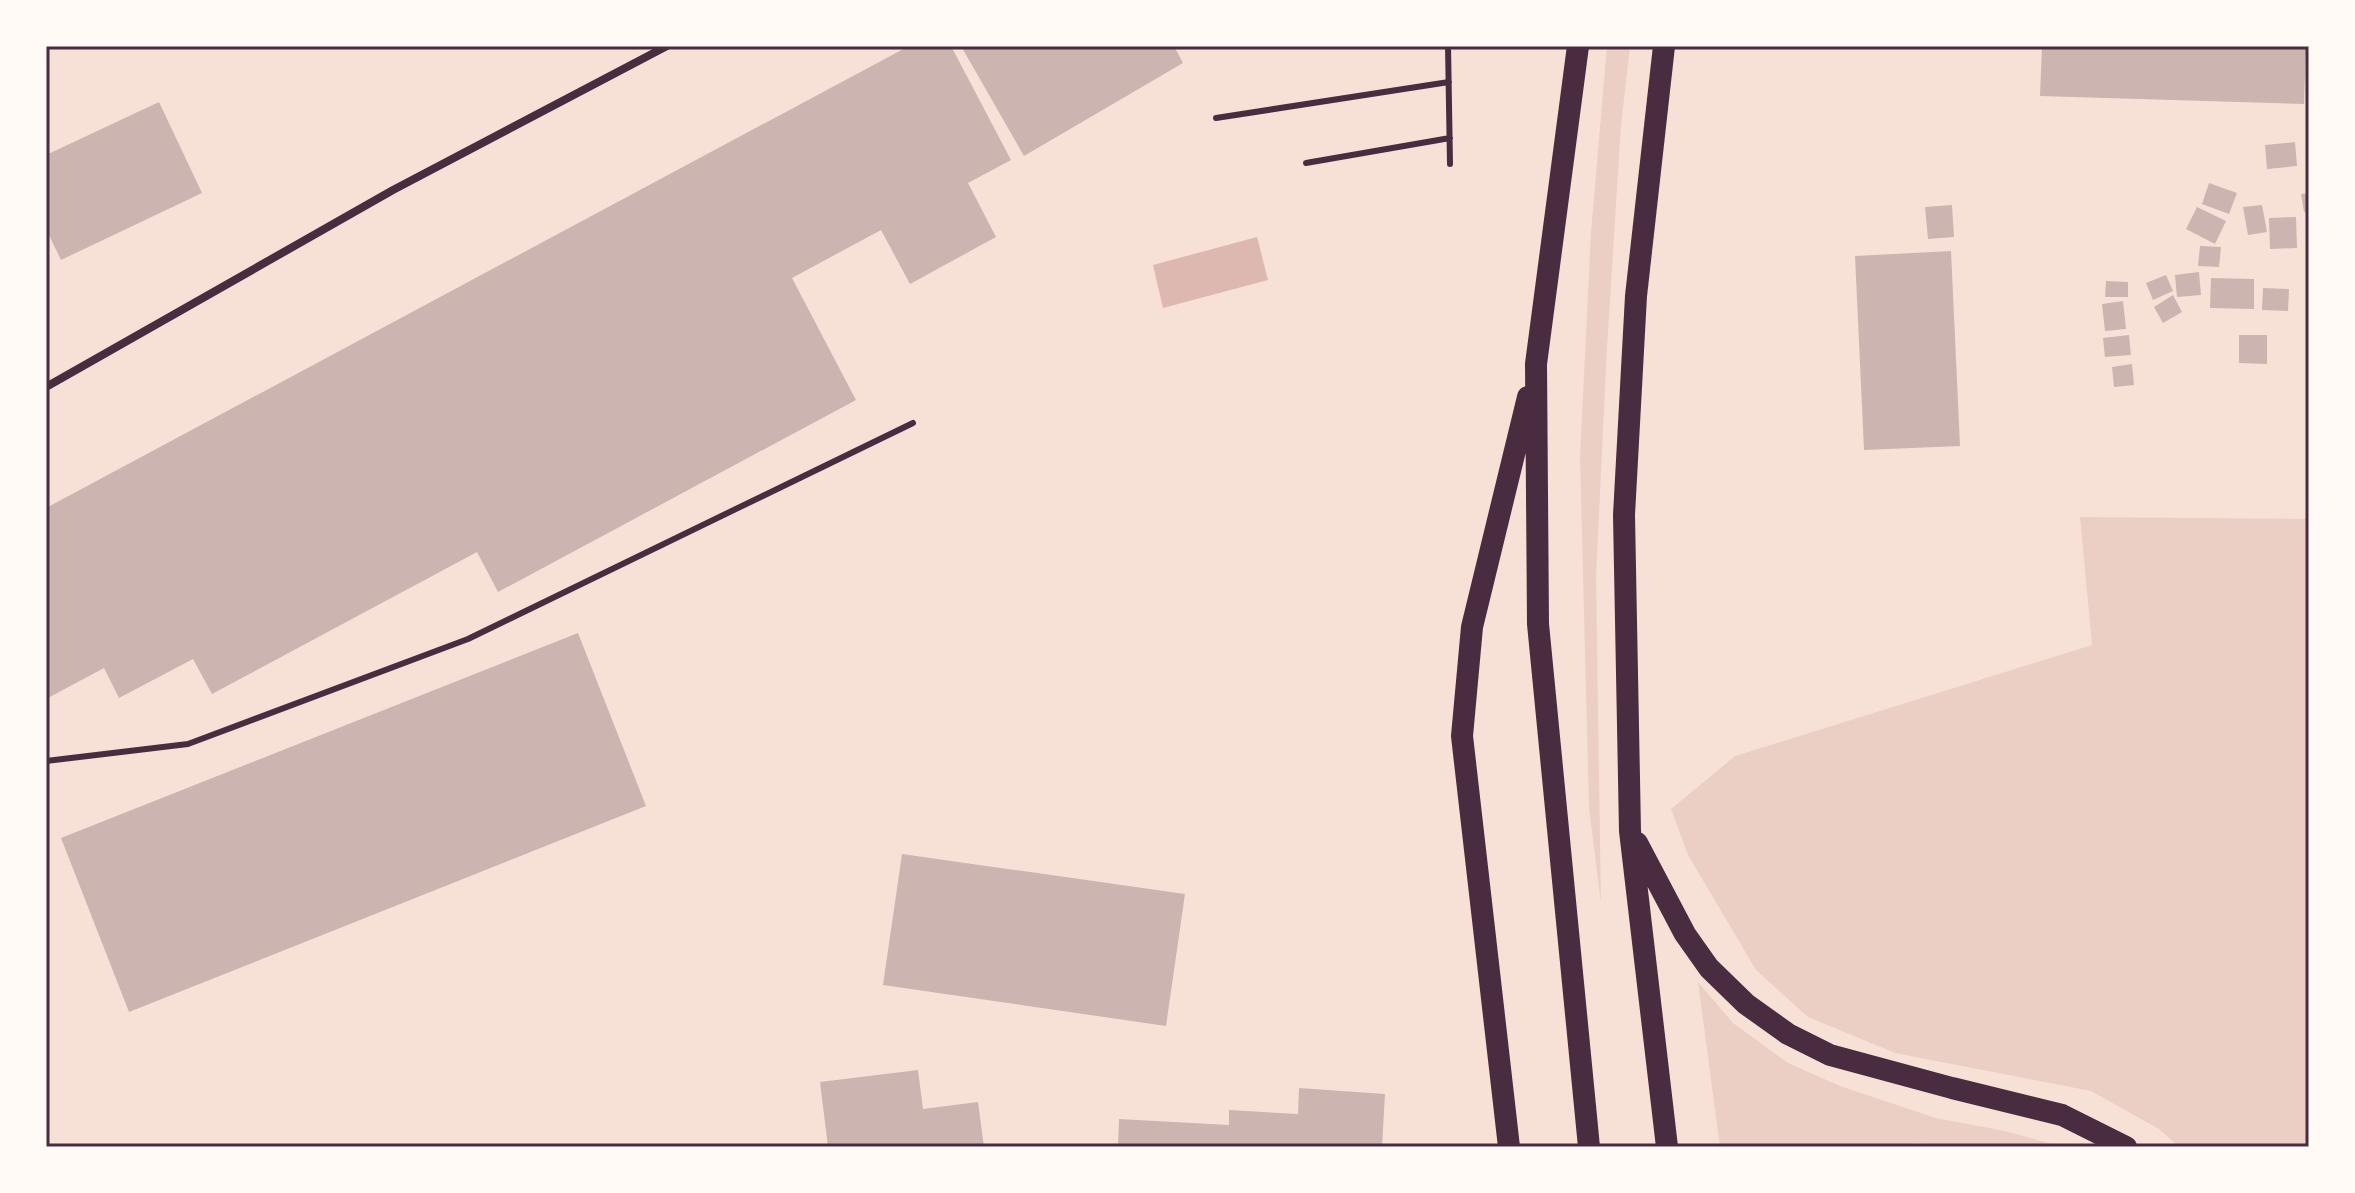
<svg xmlns="http://www.w3.org/2000/svg" width="2355" height="1193" viewBox="0 0 2355 1193" font-family="'Public Sans',sans-serif">
<style>
.green{fill:#ebcfc5}
.water{fill:#dcb8b0}
.building{fill:#ccb4b1}
.lines{fill:none;stroke-linecap:round;stroke-linejoin:round}
.service{stroke:#4a2c40;stroke-width:6}
.minor{stroke:#4a2c40;stroke-width:8}
.trunk{stroke:#4a2c40;stroke-width:22}
.neatline{fill:none;stroke:#4a2c40;stroke-width:3}
</style>
<rect width="100%" height="100%" fill="#f7e1d7"/>
<path class="green" d="M 1607,46 L 1630,46 L 1621,126 L 1607,348 L 1596,577 L 1601,903 L 1589,808 L 1580,457 L 1591,232 Z
M 2080,517 L 2309,519 L 2309,1147 L 2179,1147 L 2159,1129 L 2091,1091 L 1895,1053 L 1808,1017 L 1756,970 L 1688,855 L 1671,809 L 1735,756 L 2092,645 Z
M 1698,982 L 1733,1023 L 1788,1063 L 1840,1086 L 1936,1118 L 2005,1131 L 2063,1147 L 1978,1147 L 1914,1143 L 1892,1147 L 1720,1147 Z"/>
<path class="water" d="M 1257,237 L 1268,280 L 1163,308 L 1153,265 Z"/>
<path class="building" d="M 909,46 L 951,46 L 1011,160 L 968,183 L 996,237 L 910,284 L 881,230 L 792,278 L 856,400 L 498,592 L 477,552 L 212,694 L 193,659 L 119,698 L 104,668 L 46,699 L 46,508 Z
M 961,46 L 1174,46 L 1183,63 L 1024,156 Z
M 2042,46 L 2306,46 L 2304,104 L 2040,96 Z
M 159,102 L 202,193 L 61,260 L 46,229 L 46,155 Z
M 2295,142 L 2297,166 L 2267,169 L 2265,145 Z
M 2209,183 L 2237,193 L 2229,214 L 2202,204 Z
M 2309,193 L 2309,211 L 2304,212 L 2301,194 Z
M 1952,205 L 1954,237 L 1928,239 L 1925,207 Z
M 2262,205 L 2267,232 L 2248,235 L 2243,207 Z
M 2197,207 L 2226,221 L 2215,244 L 2186,229 Z
M 2296,217 L 2297,248 L 2270,249 L 2269,218 Z
M 2200,246 L 2221,247 L 2219,267 L 2198,266 Z
M 1951,251 L 1960,446 L 1864,450 L 1855,256 Z
M 2199,272 L 2201,295 L 2177,297 L 2175,275 Z
M 2166,275 L 2173,291 L 2153,300 L 2146,283 Z
M 2211,278 L 2254,279 L 2254,309 L 2210,308 Z
M 2106,281 L 2128,282 L 2128,297 L 2105,297 Z
M 2263,288 L 2289,289 L 2288,311 L 2262,310 Z
M 2173,295 L 2182,312 L 2163,323 L 2154,307 Z
M 2123,301 L 2126,329 L 2105,331 L 2102,304 Z
M 2129,335 L 2131,355 L 2105,357 L 2103,338 Z
M 2239,335 L 2267,335 L 2267,364 L 2239,363 Z
M 2132,364 L 2134,385 L 2114,387 L 2112,367 Z
M 578,633 L 646,806 L 129,1012 L 61,838 Z
M 902,854 L 1185,894 L 1166,1026 L 883,985 Z
M 918,1070 L 923,1109 L 978,1102 L 984,1147 L 828,1147 L 820,1082 Z
M 1299,1088 L 1385,1094 L 1382,1147 L 1118,1147 L 1119,1119 L 1229,1125 L 1229,1110 L 1298,1114 Z"/>
<g class="lines">
<path class="service" d="M 1448,46 L 1450,164
M 1216,118 L 1449,82
M 1306,163 L 1450,138
M 46,761 L 188,744 L 468,639 L 913,423"/>
<path class="minor" d="M 46,387 L 393,190 L 667,46"/>
<path class="trunk" d="M 1578,46 L 1536,364 L 1538,624 L 1589,1147
M 1664,46 L 1636,296 L 1624,515 L 1630,831 L 1667,1147
M 1637,843 L 1685,934 L 1709,968 L 1746,1004 L 1788,1034 L 1830,1055 L 1952,1088 L 2062,1115 L 2126,1147
M 1509,1147 L 1462,736 L 1472,627 L 1528,397"/>
</g>
<rect width="2355" height="1193" fill="none" stroke="#fffaf5" stroke-width="96"/>
<rect x="48" y="48" width="2259" height="1097" class="neatline"/>
</svg>
